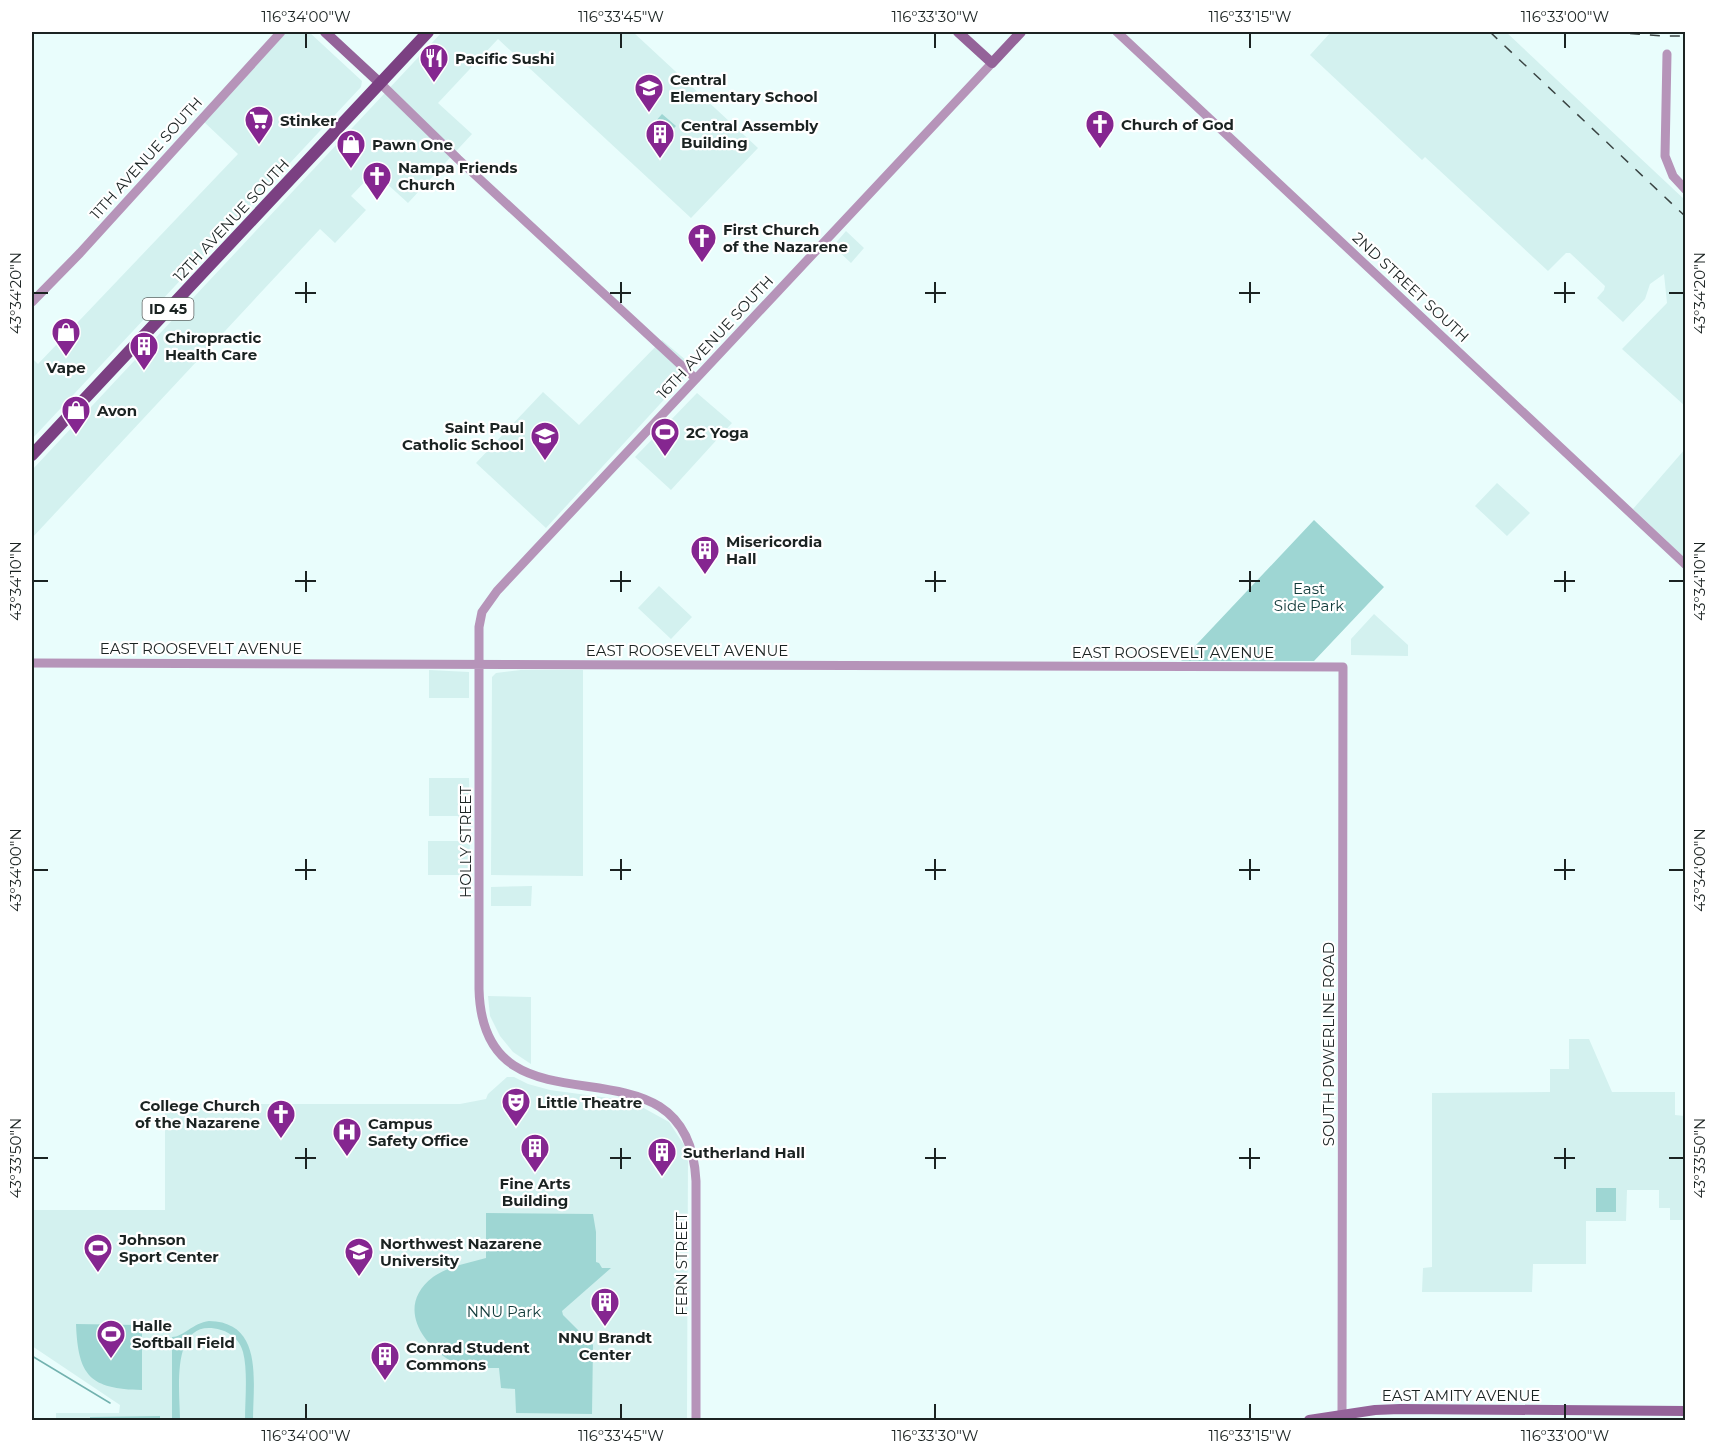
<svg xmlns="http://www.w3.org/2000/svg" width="1717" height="1452" viewBox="0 0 1717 1452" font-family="Montserrat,sans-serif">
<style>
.built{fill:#d3f1ef}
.green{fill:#9ed6d3}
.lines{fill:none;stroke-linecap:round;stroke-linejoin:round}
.stream{stroke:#72b2af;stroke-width:1.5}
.tertiary{stroke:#b694b9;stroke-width:9}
.secondary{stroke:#946399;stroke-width:10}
.primary{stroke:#7b4082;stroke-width:12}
.rail{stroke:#3a4443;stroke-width:1.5;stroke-dasharray:10 10;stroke-linecap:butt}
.ticks{fill:none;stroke:#1b2322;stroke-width:2}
.labels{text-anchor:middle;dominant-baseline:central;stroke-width:4.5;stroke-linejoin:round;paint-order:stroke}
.shield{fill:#fff;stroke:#5f6564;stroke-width:1.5}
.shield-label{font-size:14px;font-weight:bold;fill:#1b2322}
.poi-label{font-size:15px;font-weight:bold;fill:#1b2322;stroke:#fff;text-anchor:start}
.street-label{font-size:15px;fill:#1b2322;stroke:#fff}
.park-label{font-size:15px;fill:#113b3a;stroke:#fff}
.neatline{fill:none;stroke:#1b2322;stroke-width:2}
.ticks-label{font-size:15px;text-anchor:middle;fill:#1b2322}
</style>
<rect width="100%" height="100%" fill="#e9fdfc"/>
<path class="built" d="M 287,32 L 309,32 L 362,81 L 361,87 L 32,439 L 32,358 L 38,364 L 238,154 L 203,121 Z
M 442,32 L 633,32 L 758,148 L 691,218 L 498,39 L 438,103 L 472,134 L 408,203 L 374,172 L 351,196 L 366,210 L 335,243 L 320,229 L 32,538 L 32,470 Z
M 1331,32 L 1506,32 L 1685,200 L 1685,406 L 1622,349 L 1667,303 L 1664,274 L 1650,284 L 1645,299 L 1623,322 L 1597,298 L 1604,290 L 1605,286 L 1570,253 L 1566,253 L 1548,271 L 1425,157 L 1422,160 L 1310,55 Z
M 846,231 L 864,248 L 851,263 L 833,246 Z
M 662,340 L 694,367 L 546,528 L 476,463 L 543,392 L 579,425 Z
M 697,393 L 732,423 L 671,490 L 635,457 Z
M 1685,449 L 1685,558 L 1633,509 Z
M 1497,483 L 1530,513 L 1507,536 L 1475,506 Z
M 659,586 L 692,617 L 671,639 L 638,608 Z
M 1374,614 L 1408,645 L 1408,656 L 1351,655 L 1351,639 Z
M 429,670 L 469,672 L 469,698 L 429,698 Z
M 521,670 L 583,670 L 583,876 L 491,875 L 492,677 L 496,673 Z
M 429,778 L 469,778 L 470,825 L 458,820 L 458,816 L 429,816 Z
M 428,841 L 470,841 L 469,875 L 428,875 Z
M 532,886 L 531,906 L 491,906 L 491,887 Z
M 488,996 L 531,997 L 531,1064 L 513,1052 L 500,1036 L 490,1016 Z
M 1569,1039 L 1589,1039 L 1612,1092 L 1675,1092 L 1675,1115 L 1685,1116 L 1685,1220 L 1670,1220 L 1670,1208 L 1659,1208 L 1659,1190 L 1627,1190 L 1626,1221 L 1586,1221 L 1586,1264 L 1533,1264 L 1532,1292 L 1422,1292 L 1423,1268 L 1432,1267 L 1432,1093 L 1550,1092 L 1550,1069 L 1569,1069 Z
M 507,1077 L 514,1077 L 528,1084 L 550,1090 L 631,1101 L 669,1122 L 688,1151 L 687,1420 L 56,1420 L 56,1413 L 119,1413 L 120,1405 L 32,1346 L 32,1210 L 165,1210 L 165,1104 L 460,1104 L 486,1099 L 488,1094 Z"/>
<path class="green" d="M 662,114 L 676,126 L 661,142 L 648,130 Z
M 1314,520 L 1384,587 L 1314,661 L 1181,661 Z
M 1596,1188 L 1616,1188 L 1616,1212 L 1596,1212 Z
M 486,1213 L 593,1214 L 596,1232 L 596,1262 L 599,1263 L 602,1268 L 611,1268 L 562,1311 L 563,1315 L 593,1345 L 592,1414 L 516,1413 L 515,1389 L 501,1388 L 499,1368 C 484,1368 462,1368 449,1360 C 418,1340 398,1304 433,1277 C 449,1266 468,1263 486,1258 Z
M 209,1321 C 264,1322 253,1382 253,1420 L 245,1420 C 245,1400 248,1371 243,1352 C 240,1341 232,1333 221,1330 C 169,1315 180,1392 180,1420 L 172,1420 L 172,1337 C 183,1337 193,1323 209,1321 Z
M 76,1324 L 138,1325 L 142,1329 L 142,1390 C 90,1389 78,1376 76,1324 Z
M 160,1416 L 160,1420 L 90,1420 L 90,1417 Z"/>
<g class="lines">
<path class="stream" d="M 32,1356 L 110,1403"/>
<path class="tertiary" d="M 1117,32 L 1686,565
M 1667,54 L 1665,156 L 1673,176 L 1686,190
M 380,83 L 458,159 L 696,379
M 32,302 L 80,253 L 281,32
M 32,663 L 1343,667 L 1342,1420
M 696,1420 L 696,1181 C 688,1021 483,1152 479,989 L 479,627 L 482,612 L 497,591 L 992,63"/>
<path class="secondary" d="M 325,32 L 380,83
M 958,32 L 992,63 L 1021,32
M 1309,1420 L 1375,1410 L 1400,1409 L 1686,1411"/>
<path class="primary" d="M 32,455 L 428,32"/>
<path class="rail" d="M 1490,32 L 1686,217
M 1610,32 L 1662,36 L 1686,36"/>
</g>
<path class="ticks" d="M 306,33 L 306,48M 621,33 L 621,48M 935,33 L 935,48M 1250,33 L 1250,48M 1565,33 L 1565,48M 306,282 L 306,303M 621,282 L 621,303M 935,282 L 935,303M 1250,282 L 1250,303M 1565,282 L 1565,303M 33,293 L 48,293M 295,293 L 316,293M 610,293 L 631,293M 925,293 L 946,293M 1239,293 L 1260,293M 1554,293 L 1575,293M 1669,293 L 1684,293M 306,571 L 306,592M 621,571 L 621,592M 935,571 L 935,592M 1250,571 L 1250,592M 1565,571 L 1565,592M 33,581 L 48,581M 295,581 L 316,581M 610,581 L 631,581M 925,581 L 946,581M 1239,581 L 1260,581M 1554,581 L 1575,581M 1669,581 L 1684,581M 306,859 L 306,880M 621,859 L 621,880M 935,859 L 935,880M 1250,859 L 1250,880M 1565,859 L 1565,880M 33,870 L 48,870M 295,870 L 316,870M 610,870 L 631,870M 925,870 L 946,870M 1239,870 L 1260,870M 1554,870 L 1575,870M 1669,870 L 1684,870M 306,1148 L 306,1169M 621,1148 L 621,1169M 935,1148 L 935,1169M 1250,1148 L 1250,1169M 1565,1148 L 1565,1169M 33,1158 L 48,1158M 295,1158 L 316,1158M 610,1158 L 631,1158M 925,1158 L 946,1158M 1239,1158 L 1260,1158M 1554,1158 L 1575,1158M 1669,1158 L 1684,1158M 306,1404 L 306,1419M 621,1404 L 621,1419M 935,1404 L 935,1419M 1250,1404 L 1250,1419M 1565,1404 L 1565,1419"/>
<defs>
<g id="restaurant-pin" transform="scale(1.5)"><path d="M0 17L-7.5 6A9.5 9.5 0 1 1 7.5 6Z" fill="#852690" stroke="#fff"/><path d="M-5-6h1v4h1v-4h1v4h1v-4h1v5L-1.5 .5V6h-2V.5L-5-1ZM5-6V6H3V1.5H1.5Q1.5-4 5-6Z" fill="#fff"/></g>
<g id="school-pin" transform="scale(1.5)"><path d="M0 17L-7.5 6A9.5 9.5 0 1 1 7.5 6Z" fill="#852690" stroke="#fff"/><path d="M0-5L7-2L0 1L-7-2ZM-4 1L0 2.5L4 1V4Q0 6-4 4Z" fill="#fff"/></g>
<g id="supermarket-pin" transform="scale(1.5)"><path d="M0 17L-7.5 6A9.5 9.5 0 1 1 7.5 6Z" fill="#852690" stroke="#fff"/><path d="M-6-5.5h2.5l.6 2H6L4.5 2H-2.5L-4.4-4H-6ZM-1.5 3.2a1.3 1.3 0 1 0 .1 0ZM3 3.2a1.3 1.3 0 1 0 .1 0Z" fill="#fff"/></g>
<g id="church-pin" transform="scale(1.5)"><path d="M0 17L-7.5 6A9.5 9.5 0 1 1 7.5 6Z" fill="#852690" stroke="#fff"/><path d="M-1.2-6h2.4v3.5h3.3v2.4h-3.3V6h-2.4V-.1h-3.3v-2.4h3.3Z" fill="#fff"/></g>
<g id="building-pin" transform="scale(1.5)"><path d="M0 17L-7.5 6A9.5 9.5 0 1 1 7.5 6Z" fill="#852690" stroke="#fff"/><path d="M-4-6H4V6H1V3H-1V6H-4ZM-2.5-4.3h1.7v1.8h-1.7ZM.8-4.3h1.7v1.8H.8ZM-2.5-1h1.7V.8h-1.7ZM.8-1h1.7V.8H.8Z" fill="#fff"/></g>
<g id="shop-pin" transform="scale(1.5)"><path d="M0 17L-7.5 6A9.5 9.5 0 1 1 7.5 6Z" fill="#852690" stroke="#fff"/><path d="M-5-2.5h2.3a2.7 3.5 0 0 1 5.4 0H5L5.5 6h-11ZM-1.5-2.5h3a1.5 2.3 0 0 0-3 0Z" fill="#fff"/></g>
<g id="stadium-pin" transform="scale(1.5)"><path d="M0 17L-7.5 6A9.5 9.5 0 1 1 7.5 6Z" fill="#852690" stroke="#fff"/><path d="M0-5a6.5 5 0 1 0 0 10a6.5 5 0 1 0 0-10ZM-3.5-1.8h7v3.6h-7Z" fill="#fff"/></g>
<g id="theatre-pin" transform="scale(1.5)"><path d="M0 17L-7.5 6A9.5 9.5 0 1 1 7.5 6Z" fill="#852690" stroke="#fff"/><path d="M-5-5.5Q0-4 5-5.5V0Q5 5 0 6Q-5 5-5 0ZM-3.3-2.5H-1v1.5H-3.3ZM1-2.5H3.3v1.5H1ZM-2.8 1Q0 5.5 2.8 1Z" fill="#fff"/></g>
<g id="hospital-pin" transform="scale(1.5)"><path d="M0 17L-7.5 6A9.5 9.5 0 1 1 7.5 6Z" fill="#852690" stroke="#fff"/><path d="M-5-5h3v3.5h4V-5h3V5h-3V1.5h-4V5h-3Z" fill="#fff"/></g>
<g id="university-pin" transform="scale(1.5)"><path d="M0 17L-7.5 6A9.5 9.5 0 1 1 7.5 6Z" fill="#852690" stroke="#fff"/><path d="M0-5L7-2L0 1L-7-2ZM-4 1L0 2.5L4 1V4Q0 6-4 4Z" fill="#fff"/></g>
</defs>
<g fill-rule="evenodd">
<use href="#restaurant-pin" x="434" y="58"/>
<use href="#school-pin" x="649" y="88"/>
<use href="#supermarket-pin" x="259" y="120"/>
<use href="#church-pin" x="1100" y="124"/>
<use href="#building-pin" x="660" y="134"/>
<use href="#shop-pin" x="351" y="144"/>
<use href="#church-pin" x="377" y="176"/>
<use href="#church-pin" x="702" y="238"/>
<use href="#shop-pin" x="66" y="332"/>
<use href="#building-pin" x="144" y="346"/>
<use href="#shop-pin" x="76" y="410"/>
<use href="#stadium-pin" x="665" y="432"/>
<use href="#school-pin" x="545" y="436"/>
<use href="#building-pin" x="705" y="550"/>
<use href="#theatre-pin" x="516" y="1102"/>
<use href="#church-pin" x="281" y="1114"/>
<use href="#hospital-pin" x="347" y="1132"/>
<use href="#building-pin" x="535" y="1148"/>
<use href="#building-pin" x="662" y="1152"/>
<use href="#stadium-pin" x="98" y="1248"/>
<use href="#university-pin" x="359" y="1252"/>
<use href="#building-pin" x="605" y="1302"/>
<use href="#stadium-pin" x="111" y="1334"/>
<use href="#building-pin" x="385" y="1356"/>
</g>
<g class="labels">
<rect class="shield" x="142.5" y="298" width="51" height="22" rx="4.5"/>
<g class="shield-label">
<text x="168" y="309">ID 45</text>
</g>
<g class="poi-label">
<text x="455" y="58">Pacific Sushi</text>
<text x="670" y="79">Central<tspan x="670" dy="17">Elementary School</tspan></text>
<text x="280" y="120">Stinker</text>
<text x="1121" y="124">Church of God</text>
<text x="681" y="125">Central Assembly<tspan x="681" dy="17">Building</tspan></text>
<text x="372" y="144">Pawn One</text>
<text x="398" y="167">Nampa Friends<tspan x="398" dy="17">Church</tspan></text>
<text x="723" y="229">First Church<tspan x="723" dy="17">of the Nazarene</tspan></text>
<text x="165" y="337">Chiropractic<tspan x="165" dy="17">Health Care</tspan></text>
<text x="66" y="367" text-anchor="middle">Vape</text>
<text x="97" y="410">Avon</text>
<text x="524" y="427" text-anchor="end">Saint Paul<tspan x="524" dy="17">Catholic School</tspan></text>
<text x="686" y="432">2C Yoga</text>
<text x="726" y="541">Misericordia<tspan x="726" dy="17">Hall</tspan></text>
<text x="537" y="1102">Little Theatre</text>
<text x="260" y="1105" text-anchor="end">College Church<tspan x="260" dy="17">of the Nazarene</tspan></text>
<text x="368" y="1123">Campus<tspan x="368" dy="17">Safety Office</tspan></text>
<text x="683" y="1152">Sutherland Hall</text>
<text x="535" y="1183" text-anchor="middle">Fine Arts<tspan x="535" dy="17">Building</tspan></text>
<text x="119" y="1239">Johnson<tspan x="119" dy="17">Sport Center</tspan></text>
<text x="380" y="1243">Northwest Nazarene<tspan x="380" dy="17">University</tspan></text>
<text x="132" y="1325">Halle<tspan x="132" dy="17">Softball Field</tspan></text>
<text x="605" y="1337" text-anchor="middle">NNU Brandt<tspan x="605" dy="17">Center</tspan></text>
<text x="406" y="1347">Conrad Student<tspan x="406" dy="17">Commons</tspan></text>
</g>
<g class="street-label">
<text transform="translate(146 158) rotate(-48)">11TH AVENUE SOUTH</text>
<text transform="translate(231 220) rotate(-47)">12TH AVENUE SOUTH</text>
<text transform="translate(1411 287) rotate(43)">2ND STREET SOUTH</text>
<text transform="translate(715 337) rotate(-47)">16TH AVENUE SOUTH</text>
<text x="201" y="648">EAST ROOSEVELT AVENUE</text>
<text x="687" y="650">EAST ROOSEVELT AVENUE</text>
<text x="1173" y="652">EAST ROOSEVELT AVENUE</text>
<text transform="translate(465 842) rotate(-90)">HOLLY STREET</text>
<text transform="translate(1328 1044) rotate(-90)">SOUTH POWERLINE ROAD</text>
<text transform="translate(681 1264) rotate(-90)">FERN STREET</text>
<text x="1461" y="1395">EAST AMITY AVENUE</text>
</g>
<g class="park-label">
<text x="1309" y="588">East<tspan x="1309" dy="17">Side Park</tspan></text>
<text x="504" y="1311">NNU Park</text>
</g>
</g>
<rect width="1717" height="1452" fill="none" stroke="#ffffff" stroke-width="66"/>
<rect x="33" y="33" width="1651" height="1386" class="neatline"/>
<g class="ticks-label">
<text x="306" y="22">116°34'00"W</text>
<text x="621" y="22">116°33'45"W</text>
<text x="935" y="22">116°33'30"W</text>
<text x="1250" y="22">116°33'15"W</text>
<text x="1565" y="22">116°33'00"W</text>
<text transform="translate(16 293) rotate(-90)" y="5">43°34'20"N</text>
<text transform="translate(1700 293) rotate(-90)" y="5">43°34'20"N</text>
<text transform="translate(16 581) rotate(-90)" y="5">43°34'10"N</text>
<text transform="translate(1700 581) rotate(-90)" y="5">43°34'10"N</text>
<text transform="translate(16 870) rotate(-90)" y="5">43°34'00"N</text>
<text transform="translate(1700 870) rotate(-90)" y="5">43°34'00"N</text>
<text transform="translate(16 1158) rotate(-90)" y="5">43°33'50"N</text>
<text transform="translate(1700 1158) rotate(-90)" y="5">43°33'50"N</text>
<text x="306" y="1441">116°34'00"W</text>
<text x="621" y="1441">116°33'45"W</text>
<text x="935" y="1441">116°33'30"W</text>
<text x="1250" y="1441">116°33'15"W</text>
<text x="1565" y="1441">116°33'00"W</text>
</g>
</svg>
